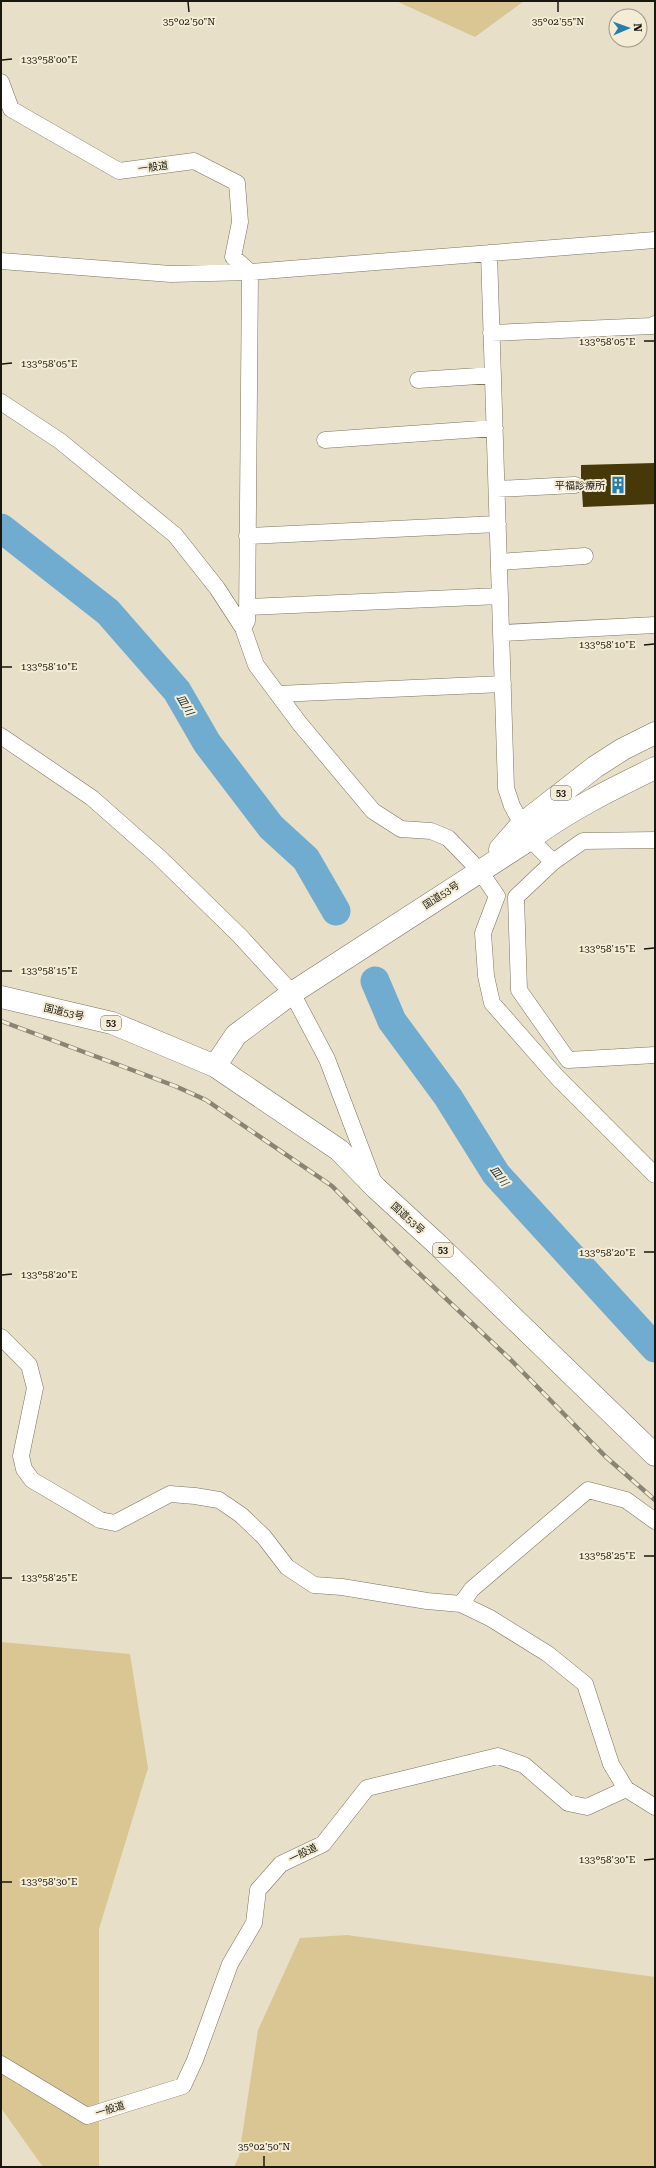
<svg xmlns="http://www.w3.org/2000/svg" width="656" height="2168" viewBox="0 0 656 2168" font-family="'Roboto Serif','Noto Sans JP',serif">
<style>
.green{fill:#d9c693}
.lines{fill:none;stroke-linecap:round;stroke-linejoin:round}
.river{stroke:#70acd0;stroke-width:29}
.building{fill:#463808}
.minor-casing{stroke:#7c7460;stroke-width:17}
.trunk-casing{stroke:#7c7460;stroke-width:23}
.minor{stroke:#fff;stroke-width:16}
.trunk{stroke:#fff;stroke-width:22}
.rail-casing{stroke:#898473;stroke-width:4.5}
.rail{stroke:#f4ecd5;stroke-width:3;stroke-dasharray:9;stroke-linecap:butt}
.ticks{fill:none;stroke:#1a170f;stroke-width:1.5}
.labels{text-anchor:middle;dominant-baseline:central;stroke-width:4;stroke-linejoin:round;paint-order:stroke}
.shield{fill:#f4ecd5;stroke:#5b574a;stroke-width:1}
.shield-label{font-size:9px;font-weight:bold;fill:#1a170f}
.street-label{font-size:10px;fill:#1a170f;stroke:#f4ecd5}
.poi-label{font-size:10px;fill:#1a170f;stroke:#f4ecd5;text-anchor:end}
.water-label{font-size:11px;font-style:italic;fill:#122e3e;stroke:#f4ecd5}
.ticks-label{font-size:10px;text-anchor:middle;fill:#1a170f;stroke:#f4ecd5;stroke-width:4;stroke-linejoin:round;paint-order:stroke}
</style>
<rect width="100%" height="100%" fill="#e7dfc8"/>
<path class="green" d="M 396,1 L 524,1 L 475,37 Z
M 1,1642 L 130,1654 L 148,1768 L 99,1929 L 99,2167 L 43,2167 L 1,2108 Z
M 347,1935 L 655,1977 L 655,2167 L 234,2167 L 239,2156 L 258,2030 L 300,1938 Z"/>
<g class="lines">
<path class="river" d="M 1,528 L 108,612 L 177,691 L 207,743 L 271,827 L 306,859 L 336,911
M 375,981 L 392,1021 L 448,1097 L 496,1174 L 655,1348"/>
</g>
<path class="building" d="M 655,463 L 655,504 L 583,507 L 582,491 L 584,485 L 581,478 L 581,465 Z"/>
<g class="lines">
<g class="minor-casing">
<path id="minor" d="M 1,82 L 11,109 L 119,171 L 194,161 L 237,183 L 240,222 L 233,257 L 250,272 L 247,621 L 243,628
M 489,253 L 506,788 L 512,806 L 530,839 L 553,862 L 516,897 L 519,990 L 568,1060 L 655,1055
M 1,261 L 171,274 L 250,272 L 655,240
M 491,333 L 652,326 L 655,324
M 418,380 L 493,375
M 1,402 L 60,441 L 175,535 L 217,588 L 243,628 L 256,665 L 300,724 L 373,811 L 401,829 L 431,831 L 448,838 L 479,870 L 497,896 L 483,933 L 486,976 L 492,1003 L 557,1077 L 655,1175
M 325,440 L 495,428
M 497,489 L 575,485
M 247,536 L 498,524
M 499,562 L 585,556
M 247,607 L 500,596
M 501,633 L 655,625
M 278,694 L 503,684
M 1,736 L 92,798 L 160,858 L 240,936 L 292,993 L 327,1059 L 374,1183
M 553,862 L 583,841 L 655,840
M 1,1337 L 29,1365 L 35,1388 L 21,1456 L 24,1469 L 32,1480 L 100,1520 L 115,1523 L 170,1494 L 195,1496 L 219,1500 L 241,1515 L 264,1537 L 287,1567 L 314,1585 L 342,1587 L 427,1601 L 461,1604 L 490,1618 L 548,1654 L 585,1684 L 611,1764 L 626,1789 L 655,1807
M 461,1604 L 472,1589 L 588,1490 L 626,1500 L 655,1521
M 1,2064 L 87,2116 L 183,2086 L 195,2060 L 230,1964 L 254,1923 L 258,1890 L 281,1864 L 323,1844 L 367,1788 L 498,1756 L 524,1765 L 568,1803 L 587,1807 L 626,1789"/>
</g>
<g class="trunk-casing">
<path id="trunk" d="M 500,849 L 523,823 L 595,767 L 623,749 L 655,733
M 1,997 L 112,1023 L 215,1066 L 339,1150 L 376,1188 L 438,1245 L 655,1455
M 215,1066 L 236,1035 L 292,993 L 530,839 C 569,810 612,789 655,768"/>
</g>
<use href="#minor" class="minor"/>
<use href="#trunk" class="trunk"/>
<g class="rail-casing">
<path id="rail" d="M 1,1021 L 175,1086 L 206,1100 L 332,1186 L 405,1260 L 510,1359 L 606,1457 L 655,1500"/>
</g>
<use href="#rail" class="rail"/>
</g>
<path class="ticks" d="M 188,2 L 189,12M 558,2 L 558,12M 2,60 L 12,59M 644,341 L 654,341M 2,364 L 12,363M 644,645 L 654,644M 2,667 L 12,667M 644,949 L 654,948M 2,971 L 12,971M 644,1252 L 654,1252M 2,1275 L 12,1274M 644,1556 L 654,1556M 2,1578 L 12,1578M 644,1860 L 654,1859M 2,1882 L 12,1882M 264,2156 L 264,2166"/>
<defs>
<g id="building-bare" transform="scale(1.38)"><path d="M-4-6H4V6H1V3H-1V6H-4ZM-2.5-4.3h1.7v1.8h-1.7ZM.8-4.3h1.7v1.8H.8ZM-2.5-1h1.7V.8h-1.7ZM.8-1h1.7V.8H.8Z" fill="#257eac" stroke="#f4ecd5" stroke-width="2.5" paint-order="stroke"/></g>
</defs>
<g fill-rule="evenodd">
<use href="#building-bare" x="618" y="485"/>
</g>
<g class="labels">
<g class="shield">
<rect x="551" y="786" width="20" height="14" rx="3"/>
<rect x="101" y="1016" width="20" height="14" rx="3"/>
<rect x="433" y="1243" width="20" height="14" rx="3"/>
</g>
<g class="shield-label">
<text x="561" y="793">53</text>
<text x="111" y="1023">53</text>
<text x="443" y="1250">53</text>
</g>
<g class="street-label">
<text transform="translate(153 167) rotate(-7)">一般道</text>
<text transform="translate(441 895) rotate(-33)">国道53号</text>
<text transform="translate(64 1012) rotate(13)">国道53号</text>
<text transform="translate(408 1218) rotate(42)">国道53号</text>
<text transform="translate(303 1853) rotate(-26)">一般道</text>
<text transform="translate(110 2109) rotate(-17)">一般道</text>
</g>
<g class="poi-label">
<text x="605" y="485">平福診療所</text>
</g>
<g class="water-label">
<text transform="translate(185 705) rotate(59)">皿川</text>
<text transform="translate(499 1176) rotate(52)">皿川</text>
</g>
</g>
<g class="ticks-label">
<text x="189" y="25">35°02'50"N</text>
<text x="558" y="25">35°02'55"N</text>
<text x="49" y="63">133°58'00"E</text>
<text x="607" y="345">133°58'05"E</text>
<text x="49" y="367">133°58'05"E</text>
<text x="607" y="648">133°58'10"E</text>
<text x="49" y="670">133°58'10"E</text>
<text x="607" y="952">133°58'15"E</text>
<text x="49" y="974">133°58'15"E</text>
<text x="607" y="1256">133°58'20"E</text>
<text x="49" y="1278">133°58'20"E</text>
<text x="607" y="1559">133°58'25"E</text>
<text x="49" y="1581">133°58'25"E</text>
<text x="607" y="1863">133°58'30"E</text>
<text x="49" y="1885">133°58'30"E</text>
<text x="264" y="2150">35°02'50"N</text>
</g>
<rect width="656" height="2168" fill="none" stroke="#1a170f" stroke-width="4"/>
<g transform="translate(628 28) rotate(88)"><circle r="19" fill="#f4ecd5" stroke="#9d9786"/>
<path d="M0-3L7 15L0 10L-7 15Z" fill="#257eac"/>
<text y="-6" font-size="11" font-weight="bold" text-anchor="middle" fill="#1a170f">N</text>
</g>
</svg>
